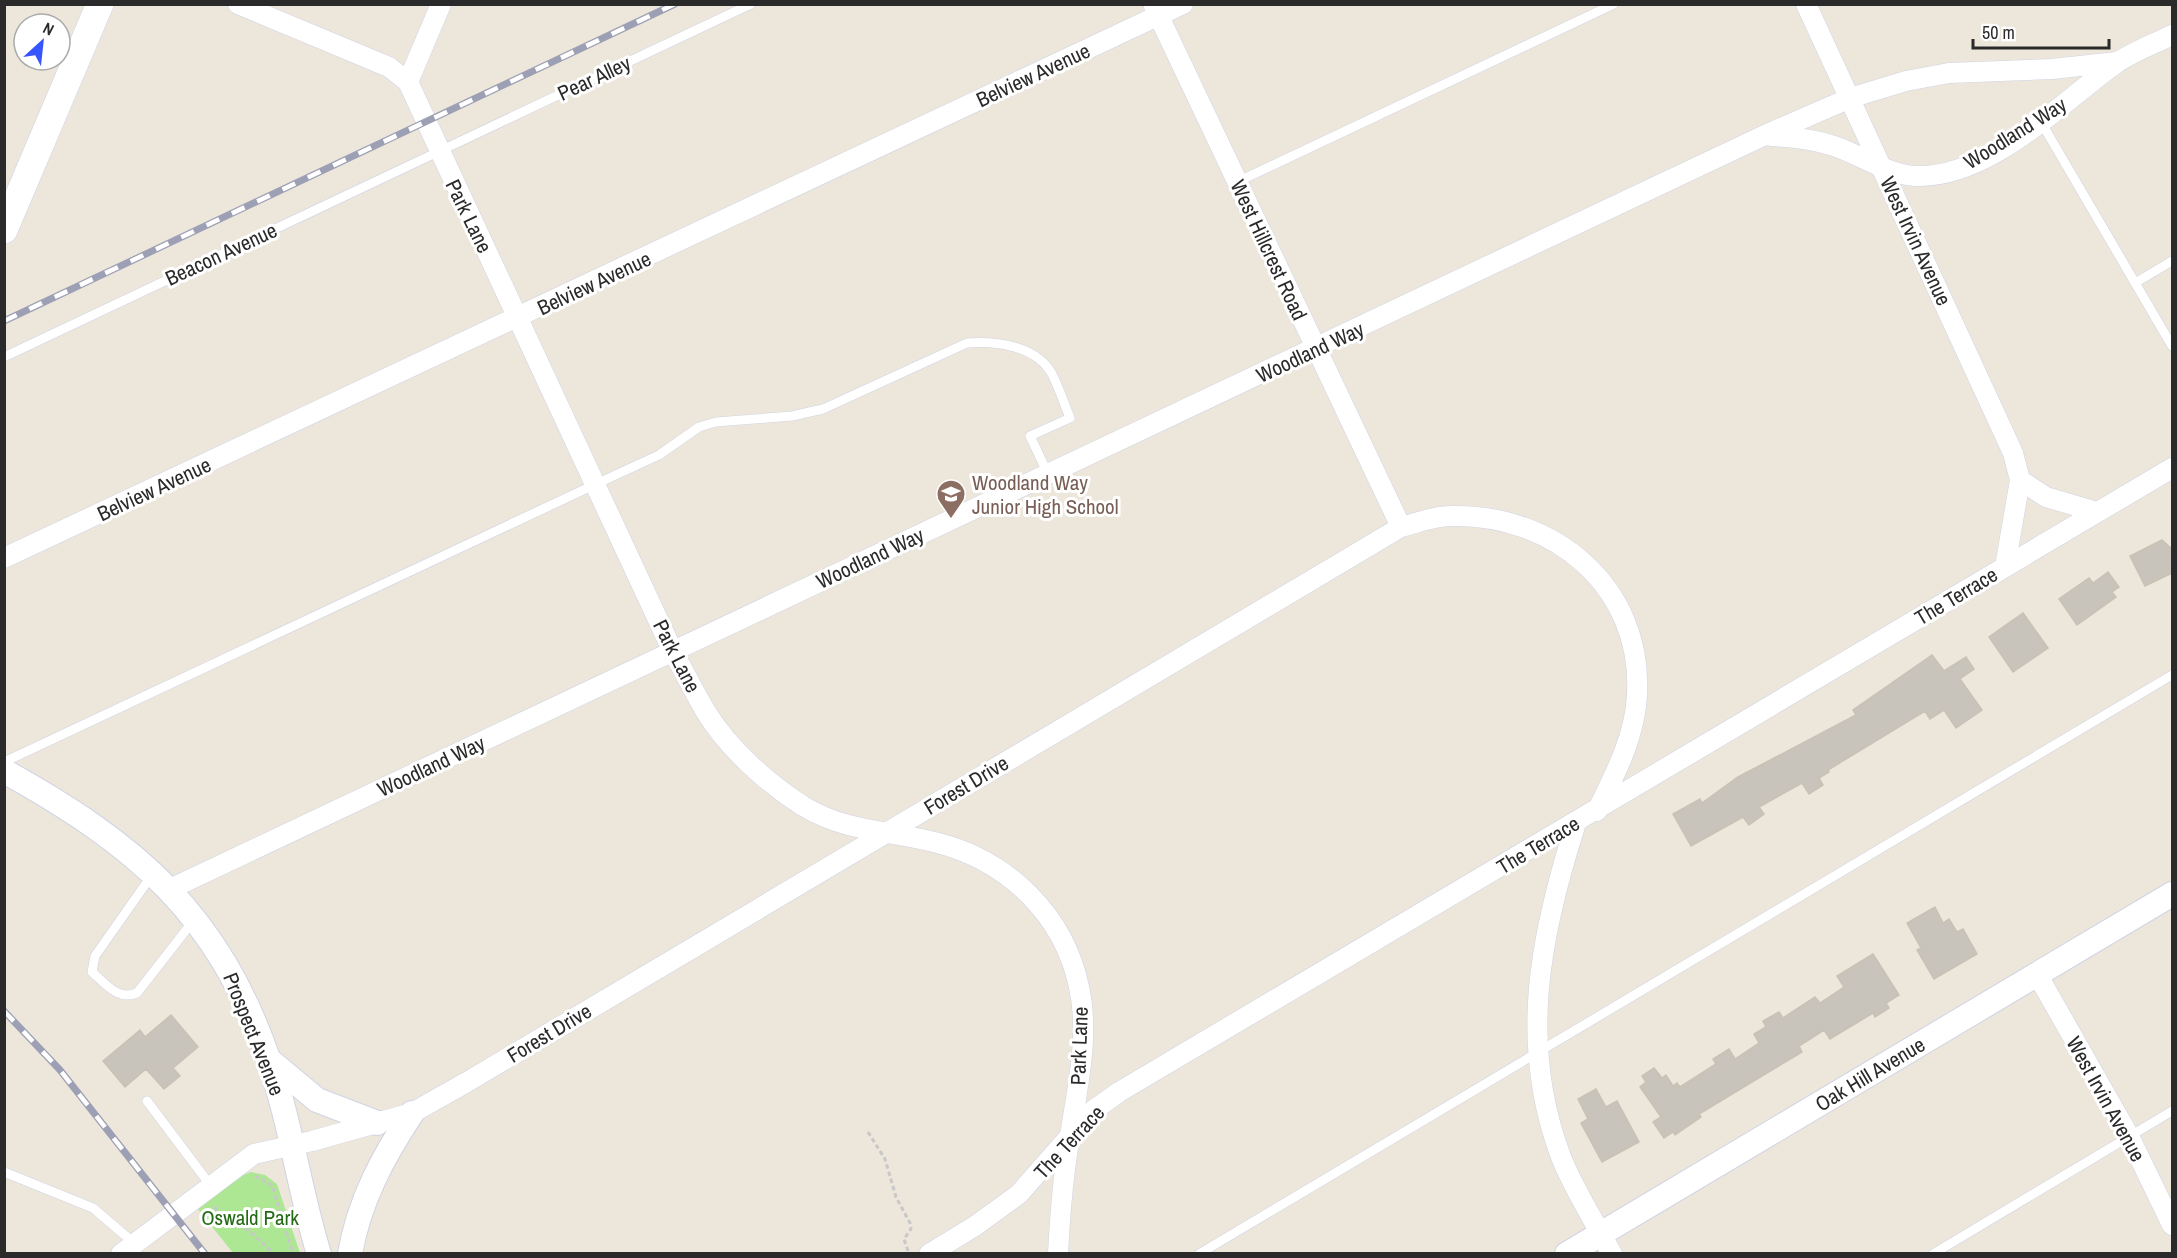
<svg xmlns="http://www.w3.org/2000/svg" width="2177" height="1258" viewBox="0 0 2177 1258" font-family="'Archivo Narrow',sans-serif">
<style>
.green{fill:#ade794}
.building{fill:#c8c3bb;stroke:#c8c2b5;stroke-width:1.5}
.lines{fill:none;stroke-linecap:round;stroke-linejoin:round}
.service-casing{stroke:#d0d3e4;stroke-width:10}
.minor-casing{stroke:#d0d3e4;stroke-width:21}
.tertiary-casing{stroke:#d0d3e4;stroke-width:26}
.secondary-casing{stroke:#d0d3e4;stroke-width:28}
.path{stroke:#c8c8c8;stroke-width:3;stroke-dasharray:4.5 3;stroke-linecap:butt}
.service{stroke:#fff;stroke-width:9}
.minor{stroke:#fff;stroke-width:20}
.tertiary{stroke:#fff;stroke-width:24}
.secondary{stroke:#fff;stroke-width:27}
.rail-casing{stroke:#9da0b5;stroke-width:7}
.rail{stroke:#fff;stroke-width:4.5;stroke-dasharray:14;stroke-linecap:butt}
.labels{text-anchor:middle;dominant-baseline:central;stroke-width:6;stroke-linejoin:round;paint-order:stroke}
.street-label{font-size:21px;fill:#2a2a2a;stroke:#fff}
.education-label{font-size:21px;fill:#785e54;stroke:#fff;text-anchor:start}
.park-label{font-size:21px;fill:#256b16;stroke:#fff}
</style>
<rect width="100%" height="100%" fill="#ede6db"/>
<path class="green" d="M 251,1172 L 265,1175 L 277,1184 L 300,1253 L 233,1253 L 198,1209 L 241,1176 Z"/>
<path class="building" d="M 2162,540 L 2172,549 L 2172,573 L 2145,586 L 2130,556 Z
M 2108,572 L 2119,587 L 2112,592 L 2116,597 L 2077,625 L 2059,599 L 2089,578 L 2093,583 Z
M 2023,613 L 2048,648 L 2013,672 L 1989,637 Z
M 1932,655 L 1944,671 L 1966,657 L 1974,669 L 1960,679 L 1982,710 L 1956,728 L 1944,710 L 1930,719 L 1925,711 L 1828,770 L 1829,772 L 1819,778 L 1823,785 L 1809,794 L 1802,783 L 1759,807 L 1764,814 L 1749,825 L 1743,817 L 1691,846 L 1673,814 L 1700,799 L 1702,803 L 1738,777 L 1856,715 L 1853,710 Z
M 1935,907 L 1943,923 L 1949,919 L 1957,932 L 1963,929 L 1977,954 L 1934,979 L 1917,950 L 1921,948 L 1907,923 Z
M 1873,954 L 1899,995 L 1886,1003 L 1889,1008 L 1875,1017 L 1873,1013 L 1830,1039 L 1824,1030 L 1799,1046 L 1802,1052 L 1699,1114 L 1701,1117 L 1675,1135 L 1673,1132 L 1664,1138 L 1653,1122 L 1661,1117 L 1640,1087 L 1646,1082 L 1642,1076 L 1654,1068 L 1662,1078 L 1666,1075 L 1673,1086 L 1677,1083 L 1680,1087 L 1716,1064 L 1713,1059 L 1729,1049 L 1735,1059 L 1759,1043 L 1754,1034 L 1766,1027 L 1763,1021 L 1779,1012 L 1783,1018 L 1815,997 L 1820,1003 L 1844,987 L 1837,976 Z
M 171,1015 L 198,1047 L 173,1068 L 180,1076 L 164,1089 L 146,1069 L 125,1087 L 103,1061 L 140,1030 L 145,1037 Z
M 1596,1089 L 1606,1107 L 1617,1101 L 1639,1142 L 1602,1162 L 1581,1123 L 1588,1119 L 1578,1099 Z"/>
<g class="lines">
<g class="service-casing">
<path id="service" d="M 2041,122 L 2172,346
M 1237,182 L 1614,4
M 2135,283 L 2172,261
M 4,357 L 751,4
M 4,762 L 596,484 L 659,455 L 699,427 L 716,422 L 792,416 L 823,409 L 967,343 C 995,341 1036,345 1052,374 C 1059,388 1064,403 1070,418 L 1030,436 L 1048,474
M 152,875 L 95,956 L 92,972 C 106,984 118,1001 137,993 L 194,920
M 147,1101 L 211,1186
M 4,1172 L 93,1208 L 134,1243
M 1199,1254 L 2172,675
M 1933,1254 L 2172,1111"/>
</g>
<g class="minor-casing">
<path id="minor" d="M 238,4 L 389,67 L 408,82 L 673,652 C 684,671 694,692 706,712 C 728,748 767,783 803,806 C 848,833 889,830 938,843 C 1008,861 1064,915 1079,987 C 1090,1036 1077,1088 1070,1136 C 1063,1175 1060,1214 1058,1254
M 1806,4 L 2013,453 L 2020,480 L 2005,567
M 1154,6 L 1401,527
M 408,82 L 441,4
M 1771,136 C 1792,137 1813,139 1834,146 C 1861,155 1886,174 1915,176 C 1989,179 2059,104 2115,64 C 2132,52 2154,44 2172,35
M 2020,480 L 2046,497 L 2097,512
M 4,558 L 1183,4
M 1576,823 C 1540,935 1518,1043 1561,1157 C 1574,1190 1595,1222 1612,1254
M 170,889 L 1765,135 L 1850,98 L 1906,81 L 1949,73 L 2052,69 L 2117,62
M 2037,974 L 2129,1136 L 2172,1225
M 121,1254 L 254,1154 L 312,1141 L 412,1113 L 467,1082 L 1401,527 C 1417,523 1434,516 1450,516 C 1554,513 1643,587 1637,695 C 1635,737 1615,774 1597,811
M 929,1254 L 975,1226 L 1019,1194 L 1091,1112 L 1119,1092 L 2172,468"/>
</g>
<g class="tertiary-casing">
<path id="tertiary" d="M 4,771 C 137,845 218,913 269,1061 C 291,1123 299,1190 319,1254
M 269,1060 L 317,1100 L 377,1123
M 350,1254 C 359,1201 383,1157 412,1113
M 1567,1254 L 2172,894"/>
</g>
<g class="secondary-casing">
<path id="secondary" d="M 4,230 L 100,4"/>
</g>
<path class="path" d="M 868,1132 L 885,1159 L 896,1197 L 910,1223 L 911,1229 L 904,1239 L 909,1254
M 255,1176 L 272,1185 L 293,1254
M 214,1207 L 253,1234 L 274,1254"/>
<use href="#service" class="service"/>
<use href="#minor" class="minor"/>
<use href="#tertiary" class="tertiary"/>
<use href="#secondary" class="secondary"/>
<g class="rail-casing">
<path id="rail" d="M 4,321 L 675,4
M 4,1011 L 60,1070 L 205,1254"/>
</g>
<use href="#rail" class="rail"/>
</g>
<defs>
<g id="school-pin" transform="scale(1.5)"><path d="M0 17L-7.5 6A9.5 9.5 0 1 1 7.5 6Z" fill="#8d6e63" stroke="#fff"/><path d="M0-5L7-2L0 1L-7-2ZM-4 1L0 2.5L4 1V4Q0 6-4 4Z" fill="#fff"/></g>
</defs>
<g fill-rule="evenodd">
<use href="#school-pin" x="951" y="494"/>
</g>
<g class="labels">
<g class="street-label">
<text transform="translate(1033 75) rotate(-25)">Belview Avenue</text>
<text transform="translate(594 78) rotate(-25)">Pear Alley</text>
<text transform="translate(2015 133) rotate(-32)">Woodland Way</text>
<text transform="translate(469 216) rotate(64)">Park Lane</text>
<text transform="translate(1916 241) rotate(65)">West Irvin Avenue</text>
<text transform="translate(1269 250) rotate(65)">West Hillcrest Road</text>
<text transform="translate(221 254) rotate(-25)">Beacon Avenue</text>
<text transform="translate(594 283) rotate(-25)">Belview Avenue</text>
<text transform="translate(1310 352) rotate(-25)">Woodland Way</text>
<text transform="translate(154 489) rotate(-25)">Belview Avenue</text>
<text transform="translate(870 558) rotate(-25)">Woodland Way</text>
<text transform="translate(1956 596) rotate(-31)">The Terrace</text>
<text transform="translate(677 656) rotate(63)">Park Lane</text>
<text transform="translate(431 766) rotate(-25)">Woodland Way</text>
<text transform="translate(966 785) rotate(-31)">Forest Drive</text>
<text transform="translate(1538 845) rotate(-31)">The Terrace</text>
<text transform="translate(549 1033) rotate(-31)">Forest Drive</text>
<text transform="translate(254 1034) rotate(68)">Prospect Avenue</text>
<text transform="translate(1079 1046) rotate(-88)">Park Lane</text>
<text transform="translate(1870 1074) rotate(-31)">Oak Hill Avenue</text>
<text transform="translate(2106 1099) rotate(61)">West Irvin Avenue</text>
<text transform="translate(1069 1142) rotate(-47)">The Terrace</text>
</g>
<g class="education-label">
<text x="972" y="482">Woodland Way<tspan x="972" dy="24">Junior High School</tspan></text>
</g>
<g class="park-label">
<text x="250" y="1217">Oswald Park</text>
</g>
</g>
<rect width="2177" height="1258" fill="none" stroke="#2a2a2a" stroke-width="12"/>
<g transform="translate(42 42) rotate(27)"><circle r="28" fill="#ffffff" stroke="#aaaaaa" stroke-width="1.5"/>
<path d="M0-4.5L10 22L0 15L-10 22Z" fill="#3654ff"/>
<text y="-9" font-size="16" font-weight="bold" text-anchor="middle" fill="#2a2a2a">N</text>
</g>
<path d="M1973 39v9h136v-9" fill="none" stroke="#2a2a2a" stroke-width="3"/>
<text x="1982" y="39" font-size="18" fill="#2a2a2a" stroke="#ffffff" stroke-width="4.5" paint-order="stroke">50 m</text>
</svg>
